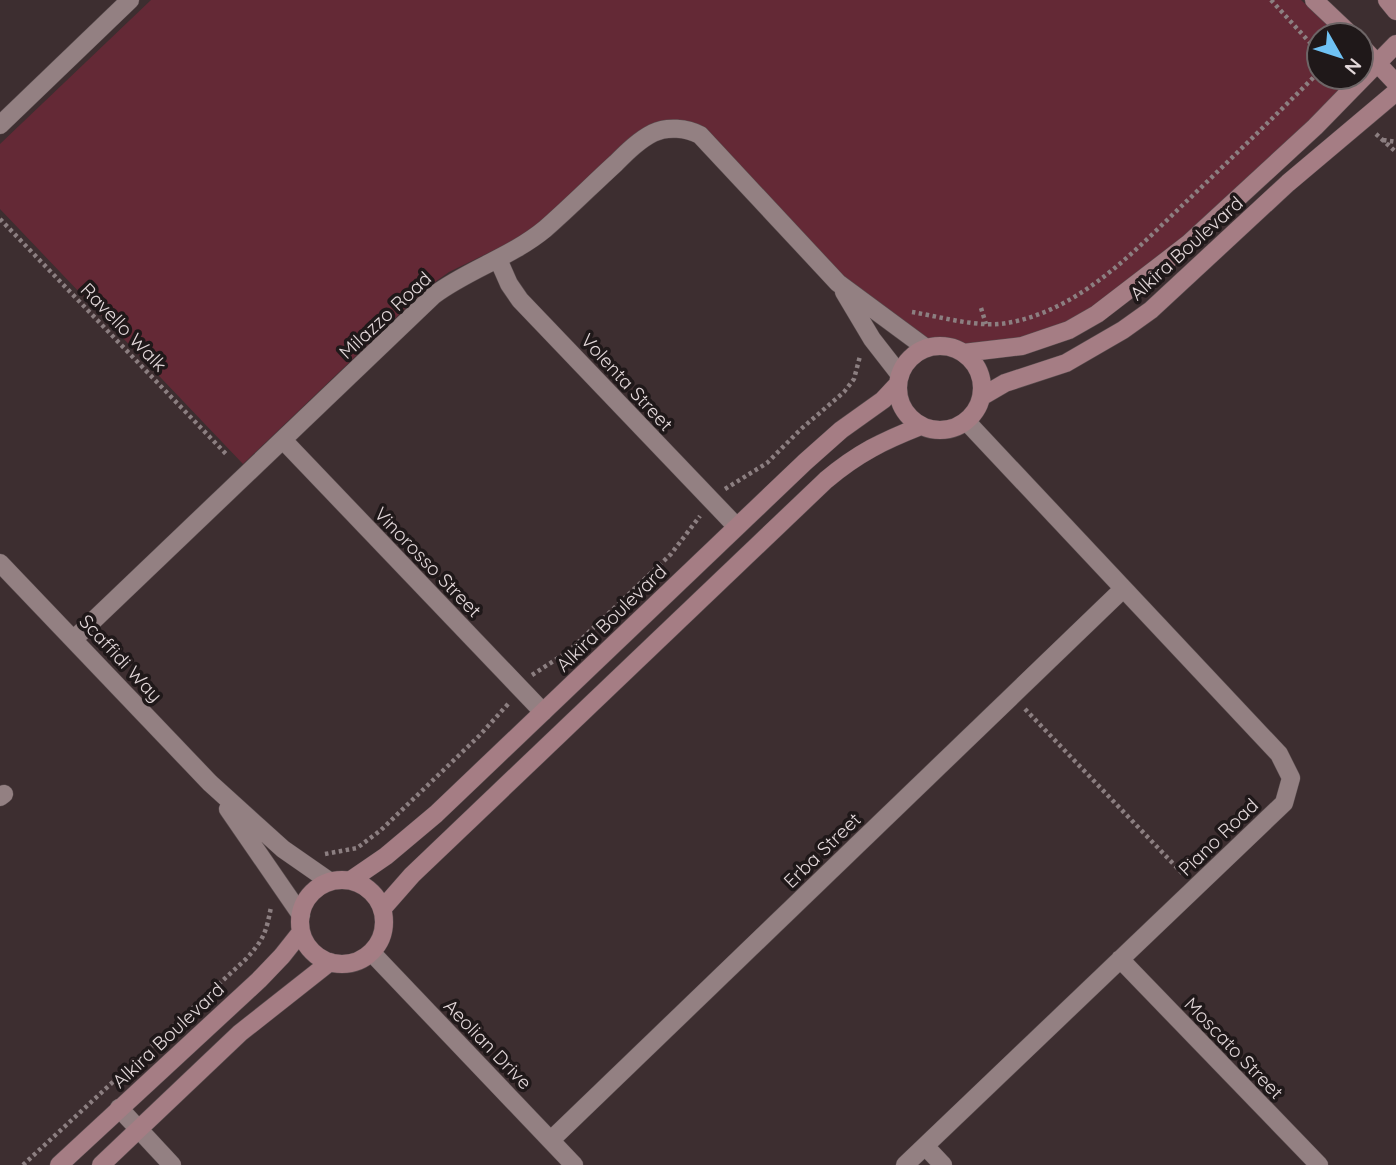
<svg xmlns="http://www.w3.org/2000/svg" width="1396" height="1165" viewBox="0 0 1396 1165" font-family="Quicksand,sans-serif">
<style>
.green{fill:#642936}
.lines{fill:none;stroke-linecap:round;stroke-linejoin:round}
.street-casing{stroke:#594c4e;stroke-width:19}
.secondary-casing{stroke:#594c4e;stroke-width:19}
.path{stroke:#8c7f81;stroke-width:4.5;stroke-dasharray:3.5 3.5;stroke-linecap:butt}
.street{stroke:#938082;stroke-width:18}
.secondary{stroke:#a57d84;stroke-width:18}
.labels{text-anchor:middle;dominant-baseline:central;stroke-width:7;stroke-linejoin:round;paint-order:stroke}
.street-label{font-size:19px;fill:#e3d8da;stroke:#1f1819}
</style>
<rect width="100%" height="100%" fill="#3d2e30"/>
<path class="green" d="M 151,0 L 1301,0 L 1338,35 L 1319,35 L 1319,77 L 1356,77 L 1185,239 L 1094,311 L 1018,342 L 965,348 L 938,341 L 927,343 L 881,310 L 674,121 L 519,238 L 449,272 L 428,287 L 243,464 L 0,209 L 0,144 Z"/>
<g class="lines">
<g class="street-casing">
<path id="street" d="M 0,125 L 130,0
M 498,259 L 509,284 L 520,300 L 736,526
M 844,292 L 872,339 L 900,375
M 284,441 L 543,712
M 0,563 L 210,783 L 283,849 L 329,881
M 74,639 L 434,295 C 469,269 511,257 545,229 C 569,208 592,185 616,163 C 627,152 639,140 653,133 C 667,126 687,128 700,135 L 838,283 L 926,348
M 0,797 L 4,794
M 228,809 L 301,915
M 372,953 L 574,1165
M 1120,959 L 1319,1165
M 119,1108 L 172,1165
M 551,1140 L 1123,589
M 925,1146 L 943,1165
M 905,1165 L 1284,803 L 1291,778 L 1279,754 L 967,422"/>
</g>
<g class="secondary-casing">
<path id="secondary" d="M 1314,0 L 1351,35
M 1387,0 L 1396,11
M 1361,46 L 1396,83
M898 388a42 42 0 1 1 84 0a42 42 0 1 1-84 0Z
M 963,353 L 1022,346 L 1069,330 L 1097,314 L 1188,244 L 1315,127 L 1396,44
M 981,397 L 1005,383 L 1066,363 L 1123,330 L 1151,310 L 1288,183 L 1396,92
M300 922a42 42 0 1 1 84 0a42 42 0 1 1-84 0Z
M 351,880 L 386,856 L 436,814 L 805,462 L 841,430 L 883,400 L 898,384
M 383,908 L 412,875 L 826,480 C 858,453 883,441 921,426
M 59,1165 L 259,980 L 282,956 L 301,932
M 101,1165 L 240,1033 L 330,962"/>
</g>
<path class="path" d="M 1271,0 L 1313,46 L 1319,65
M 1376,134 L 1396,152
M 1383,140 L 1396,142
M 0,219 L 228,456
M 981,308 L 986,324
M 912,312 C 942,317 978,328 1007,323 C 1082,310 1137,248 1189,199 C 1233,157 1276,115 1319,72
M 725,489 L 767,463 L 801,429 L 844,392 L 854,379 L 860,356
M 532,675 L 569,651 L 671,554 L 700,516
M 1025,709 L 1184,875
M 325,854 L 357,848 L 381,830 L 479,736 L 509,703
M 23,1165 L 246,959 C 264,939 266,933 271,907"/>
<use href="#street" class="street"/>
<use href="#secondary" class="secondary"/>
</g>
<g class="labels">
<g class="street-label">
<text transform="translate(1186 248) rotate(-42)">Alkira Boulevard</text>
<text transform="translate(385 315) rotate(-43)">Milazzo Road</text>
<text transform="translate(124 327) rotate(46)">Ravello Walk</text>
<text transform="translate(627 382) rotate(47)">Volenta Street</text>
<text transform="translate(428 562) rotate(46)">Vinorosso Street</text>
<text transform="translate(611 618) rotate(-44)">Alkira Boulevard</text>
<text transform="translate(121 658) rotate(47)">Scaffidi Way</text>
<text transform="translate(1218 837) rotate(-44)">Piano Road</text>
<text transform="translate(822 850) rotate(-44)">Erba Street</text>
<text transform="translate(168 1035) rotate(-43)">Alkira Boulevard</text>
<text transform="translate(488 1044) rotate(46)">Aeolian Drive</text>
<text transform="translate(1234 1048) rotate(46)">Moscato Street</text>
</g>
</g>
<g transform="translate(1340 56) rotate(129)"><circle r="33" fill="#1f1819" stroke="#6d6566" stroke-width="2"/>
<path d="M0-5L12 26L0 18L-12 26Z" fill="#6fc2f4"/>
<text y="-10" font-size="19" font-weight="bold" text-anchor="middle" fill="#e3d8da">N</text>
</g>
</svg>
